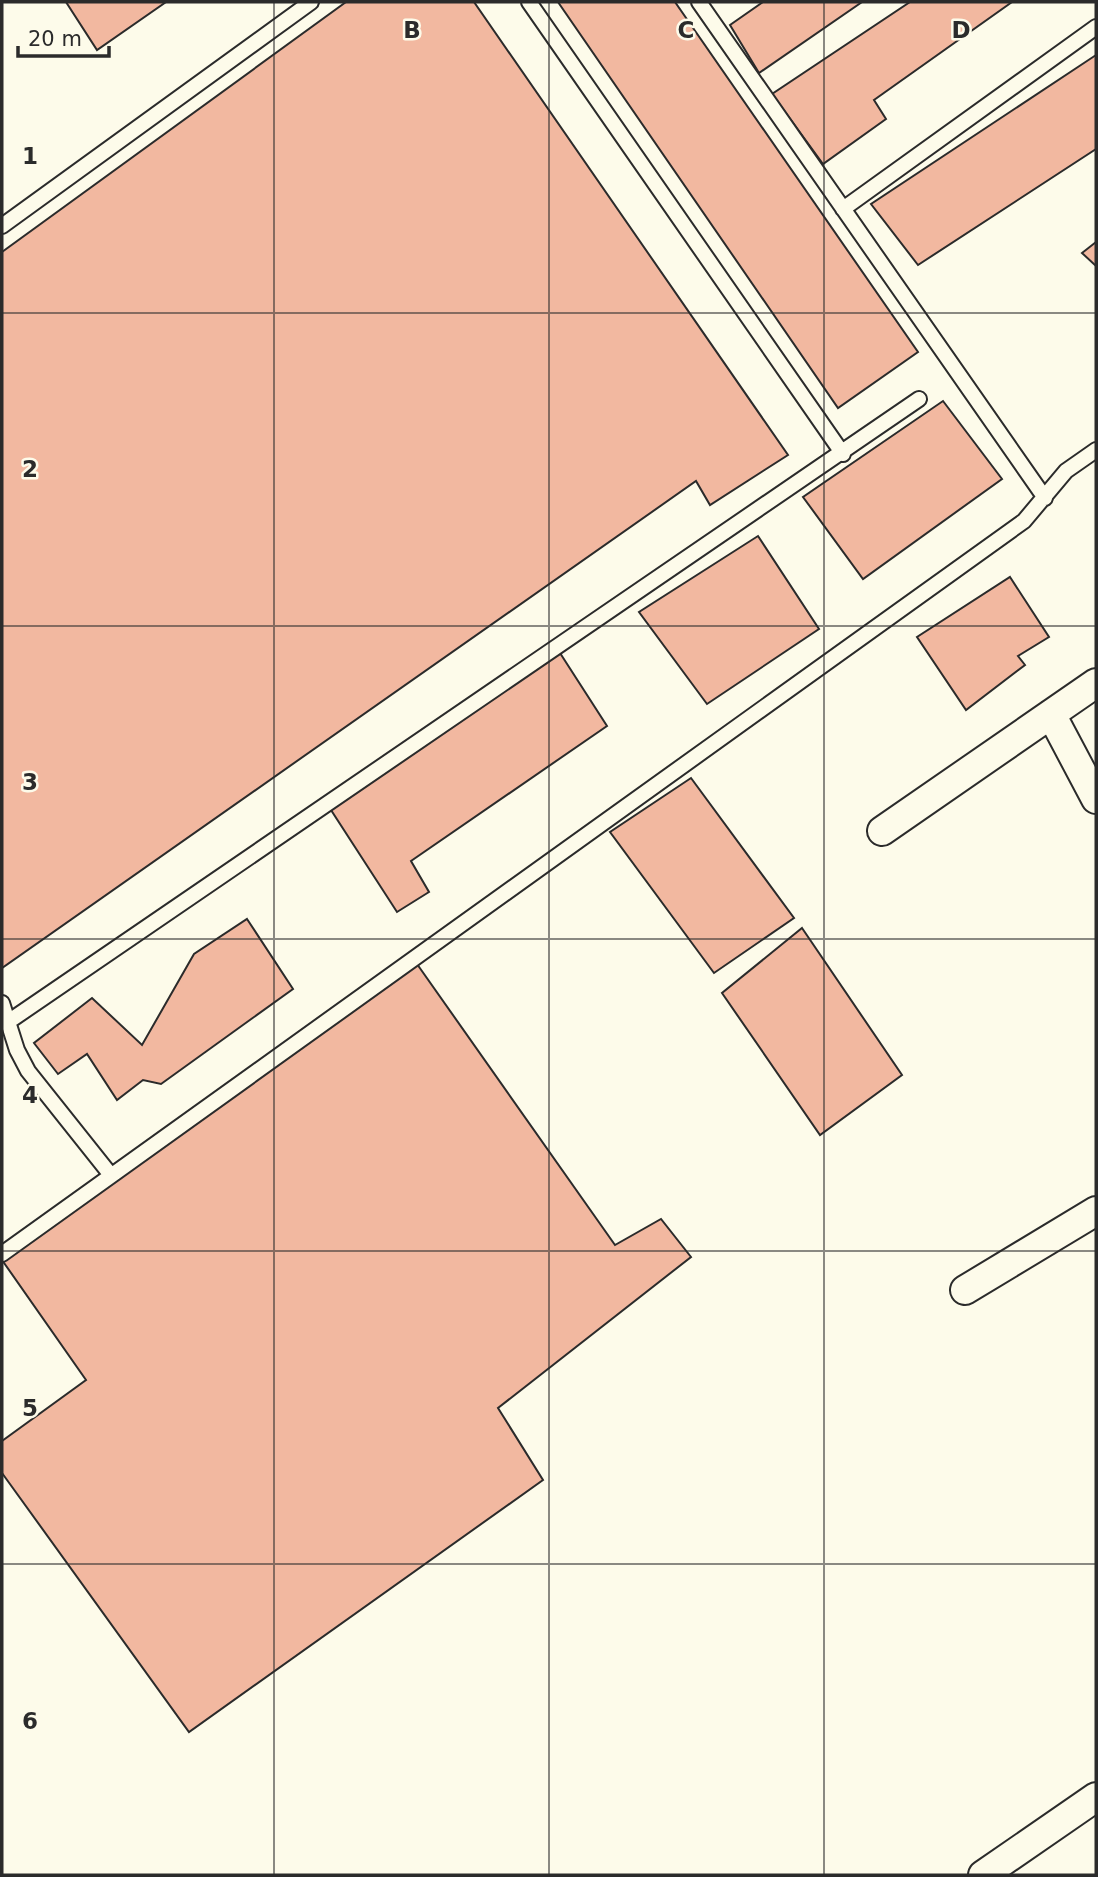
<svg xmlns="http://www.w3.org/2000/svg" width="1098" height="1877" viewBox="0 0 1098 1877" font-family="'DejaVu Sans',sans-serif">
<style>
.building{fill:#f2b8a0;stroke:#2b2b2b;stroke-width:2}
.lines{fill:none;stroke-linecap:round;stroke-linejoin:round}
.service-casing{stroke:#2b2b2b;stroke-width:18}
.minor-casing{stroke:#2b2b2b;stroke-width:32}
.service{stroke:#fdfbea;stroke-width:14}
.minor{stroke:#fdfbea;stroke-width:28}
.grid{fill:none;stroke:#2b2b2b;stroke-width:2;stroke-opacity:0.55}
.grid-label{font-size:23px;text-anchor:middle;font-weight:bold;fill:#2b2b2b;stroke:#fdfbea;stroke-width:5;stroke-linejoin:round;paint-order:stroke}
</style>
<rect width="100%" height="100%" fill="#fdfbea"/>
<path class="building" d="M 66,2 L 166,2 L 97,50 Z
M 346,2 L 474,2 L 788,455 L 710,505 L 696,481 L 2,968 L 2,252 Z
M 558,2 L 675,2 L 918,352 L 838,408 Z
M 763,2 L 862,2 L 759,73 L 730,25 Z
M 910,2 L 1012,2 L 874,100 L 886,119 L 823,164 L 772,94 Z
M 1096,55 L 1096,149 L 918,265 L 871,204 Z
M 1096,242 L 1096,266 L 1082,253 Z
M 943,401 L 1002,479 L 863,579 L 803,497 Z
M 758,536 L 819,629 L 707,704 L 639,612 Z
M 1010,577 L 1049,637 L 1018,656 L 1025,665 L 966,710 L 917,637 Z
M 560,653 L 607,726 L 411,861 L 429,892 L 397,912 L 331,810 Z
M 691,778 L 794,918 L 714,973 L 610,832 Z
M 247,919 L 293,989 L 161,1084 L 143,1080 L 117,1100 L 87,1054 L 58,1074 L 34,1043 L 92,998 L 142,1045 L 194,954 Z
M 802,928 L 902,1075 L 820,1135 L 722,993 Z
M 417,964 L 615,1245 L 661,1219 L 691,1257 L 498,1408 L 543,1480 L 189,1732 L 2,1473 L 2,1441 L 86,1380 L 2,1260 Z"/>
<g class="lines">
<g class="service-casing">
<path id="service" d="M 529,2 L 843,454
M 699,2 L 1045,498
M 843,209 L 1096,27
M 2,226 L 311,2
M 2,1003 L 17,1050 L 28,1071 L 110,1174
M 8,1022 L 919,399
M 2,1254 L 1024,521 L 1066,471 L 1096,450"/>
</g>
<g class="minor-casing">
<path id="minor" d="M 1051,714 L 1096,799
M 882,831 L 1096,683
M 965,1290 L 1096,1211
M 983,1875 L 1096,1797"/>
</g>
<use href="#service" class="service"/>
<use href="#minor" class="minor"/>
</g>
<path class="grid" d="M 274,2 L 274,1875M 549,2 L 549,1875M 824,2 L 824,1875M 2,313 L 1096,313M 2,626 L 1096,626M 2,939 L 1096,939M 2,1251 L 1096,1251M 2,1564 L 1096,1564"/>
<g class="grid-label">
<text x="412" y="38">B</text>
<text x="686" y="38">C</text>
<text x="961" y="38">D</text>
<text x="30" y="164">1</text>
<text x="30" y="477">2</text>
<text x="30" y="790">3</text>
<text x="30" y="1103">4</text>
<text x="30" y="1416">5</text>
<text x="30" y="1729">6</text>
</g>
<rect width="1098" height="1877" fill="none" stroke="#2b2b2b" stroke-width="7"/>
<path d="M18 46v10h91v-10" fill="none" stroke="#2b2b2b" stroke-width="3.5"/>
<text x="28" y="46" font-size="21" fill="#2b2b2b" stroke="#fdfbea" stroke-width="5" paint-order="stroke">20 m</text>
</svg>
